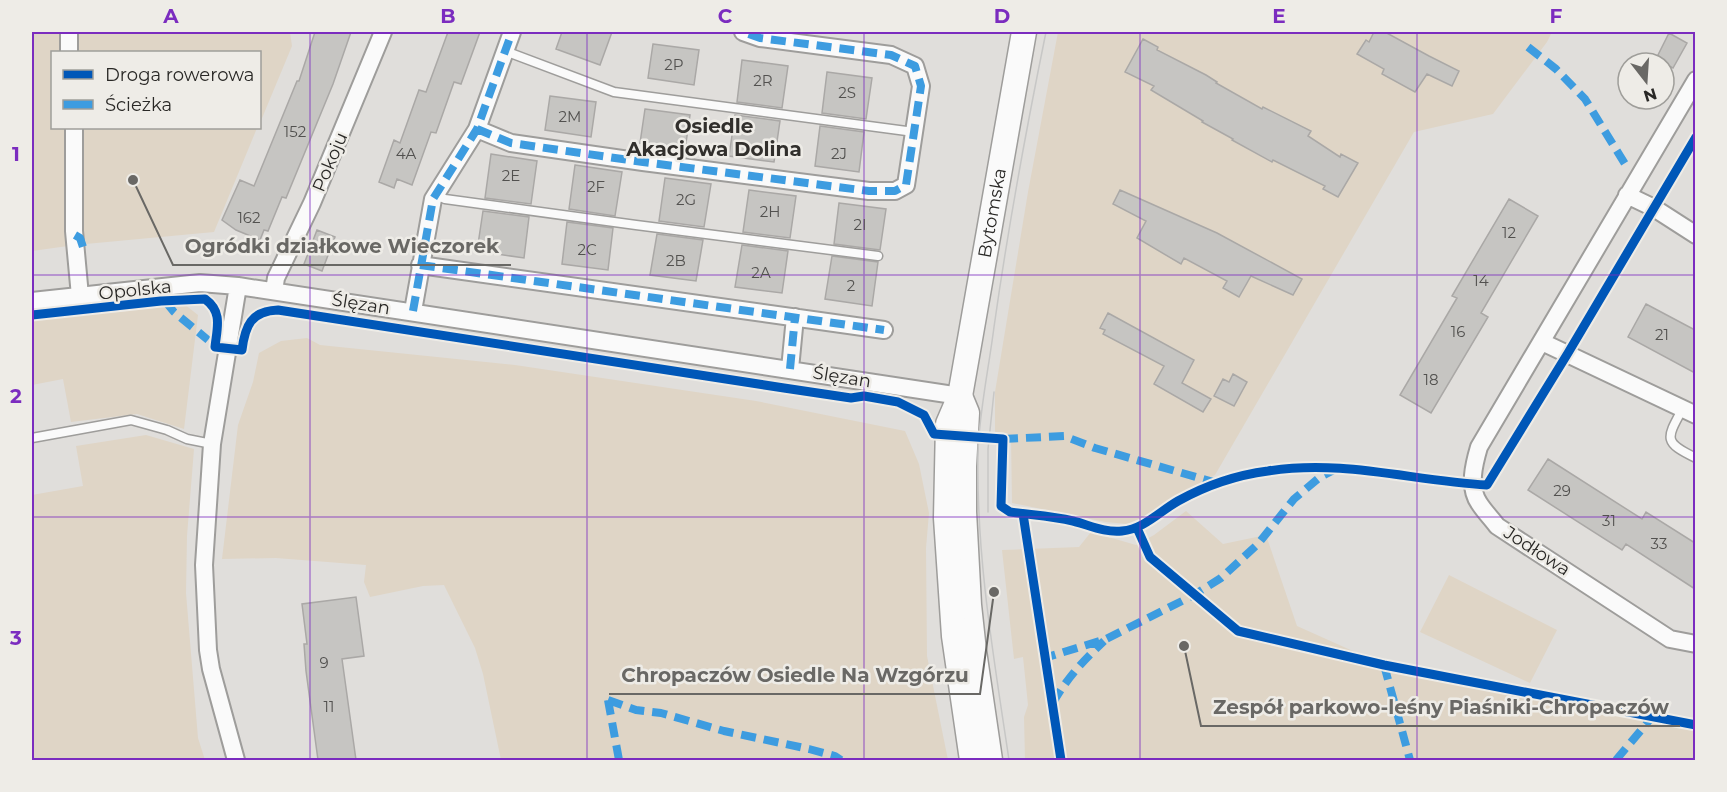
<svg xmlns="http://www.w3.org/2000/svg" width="1727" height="792" viewBox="0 0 1727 792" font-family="Montserrat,sans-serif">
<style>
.green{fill:#dfd5c6}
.building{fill:#c6c5c2;stroke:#aaa8a6;stroke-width:1.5}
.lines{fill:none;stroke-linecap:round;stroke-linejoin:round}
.service-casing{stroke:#9e9d9b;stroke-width:11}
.minor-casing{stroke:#9e9d9b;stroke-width:20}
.secondary-casing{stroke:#9e9d9b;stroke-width:27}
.service{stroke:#fafafa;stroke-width:8}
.minor{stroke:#fafafa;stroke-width:16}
.secondary{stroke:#fafafa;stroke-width:24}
.tram{stroke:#c7c7c6;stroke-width:1.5}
.quiet{stroke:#3d9ce0;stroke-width:8;stroke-dasharray:15 8;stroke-linecap:butt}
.cycleway-casing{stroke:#eeece7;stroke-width:13}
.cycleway{stroke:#0057b8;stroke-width:9}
.grid{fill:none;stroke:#7b2cbf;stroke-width:1.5;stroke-opacity:0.55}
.labels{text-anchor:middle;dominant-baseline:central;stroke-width:5;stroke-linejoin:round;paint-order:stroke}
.number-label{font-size:15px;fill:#52514f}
.street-label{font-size:18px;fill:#292826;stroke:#eeece7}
.neighbourhood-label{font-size:20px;font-weight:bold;fill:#312f2c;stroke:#eeece7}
.leader{fill:none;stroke:#696865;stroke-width:2}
.callout-dot{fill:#696865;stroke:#eeece7;stroke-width:2}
.callout-label{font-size:20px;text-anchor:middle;font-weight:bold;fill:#696865;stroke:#eeece7;stroke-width:5;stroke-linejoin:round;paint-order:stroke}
.neatline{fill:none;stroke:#7b2cbf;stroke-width:2}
.grid-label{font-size:20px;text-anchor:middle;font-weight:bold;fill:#7b2cbf}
</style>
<rect width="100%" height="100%" fill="#e0dedb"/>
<path class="green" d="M 32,32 L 290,32 L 292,46 L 260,123 L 260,52 L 52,52 L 52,128 L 257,128 L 214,232 L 75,245 L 32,251 Z
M 1058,32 L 1552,32 L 1547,42 L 1493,114 L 1414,132 L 1215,475 L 1174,497 L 1146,516 L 1127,524 L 1106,522 L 1012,503 L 1011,437 L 1007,433 L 995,432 L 995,392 L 1028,192 Z
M 163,303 L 184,304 L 198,315 L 184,429 L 137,414 L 71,422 L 63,379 L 32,385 L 32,318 Z
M 307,338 L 320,345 L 515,365 L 756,401 L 905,431 L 919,464 L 929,513 L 926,548 L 927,656 L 948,760 L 501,760 L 483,674 L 475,648 L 444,585 L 423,586 L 370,597 L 364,582 L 366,565 L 276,558 L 222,559 L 238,425 L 253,382 L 259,353 L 281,341 Z
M 146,435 L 194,449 L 187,536 L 186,593 L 198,738 L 205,760 L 32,760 L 32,495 L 83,486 L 76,446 Z
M 1186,511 L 1223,544 L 1266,535 L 1297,626 L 1384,665 L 1387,670 L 1695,727 L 1695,760 L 1025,760 L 1024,717 L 1028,705 L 1023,657 L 1014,659 L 1002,550 L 1079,547 L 1091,532 L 1136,545 L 1154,535 Z
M 1449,575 L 1557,630 L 1530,683 L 1420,632 Z"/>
<path class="building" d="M 315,32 L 351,32 L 333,84 L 286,198 L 282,197 L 268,231 L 264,230 L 260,240 L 236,230 L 222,220 L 240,180 L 254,186 L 297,81 L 299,81 Z
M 448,32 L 480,32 L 461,84 L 454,82 L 436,133 L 431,132 L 412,185 L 397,179 L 394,188 L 379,182 L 394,140 L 400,143 L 419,90 L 426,92 Z
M 562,32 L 612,32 L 600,65 L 556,49 Z
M 1374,32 L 1385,32 L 1429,56 L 1459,71 L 1452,86 L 1427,74 L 1415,92 L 1382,74 L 1384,69 L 1357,54 L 1366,40 L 1369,42 Z
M 1669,33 L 1687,43 L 1673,68 L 1656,59 Z
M 1143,39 L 1158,47 L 1157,50 L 1206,75 L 1217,82 L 1216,83 L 1262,109 L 1263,107 L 1311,131 L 1308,136 L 1340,157 L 1341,154 L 1358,163 L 1338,197 L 1323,189 L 1325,186 L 1273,160 L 1272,162 L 1232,140 L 1233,139 L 1202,122 L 1203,121 L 1151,90 L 1154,86 L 1125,72 Z
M 653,44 L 699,50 L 694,85 L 648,78 Z
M 742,60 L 788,66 L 782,108 L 737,102 Z
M 827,72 L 872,78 L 866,119 L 822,113 Z
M 550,96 L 596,102 L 591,137 L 545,130 Z
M 645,109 L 690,115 L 685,150 L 640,143 Z
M 735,115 L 780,121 L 774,162 L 729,156 Z
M 820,126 L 864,132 L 859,172 L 815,166 Z
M 491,154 L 537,161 L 531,204 L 485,198 Z
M 575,165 L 622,172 L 615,216 L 569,209 Z
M 665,178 L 711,184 L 704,227 L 659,221 Z
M 749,190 L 796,196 L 790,238 L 743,232 Z
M 1120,190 L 1217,233 L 1302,279 L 1293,295 L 1251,276 L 1239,297 L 1223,288 L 1227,281 L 1184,258 L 1181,264 L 1137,238 L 1146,221 L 1113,204 Z
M 1509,199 L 1538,216 L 1481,313 L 1488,317 L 1431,413 L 1400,395 L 1457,298 L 1452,296 Z
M 839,203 L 886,209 L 880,250 L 834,244 Z
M 483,211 L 529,217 L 524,258 L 477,251 Z
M 567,222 L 613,228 L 608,270 L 562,264 Z
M 317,230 L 335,237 L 322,271 L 304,264 Z
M 657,234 L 703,240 L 696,281 L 650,275 Z
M 742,245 L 788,251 L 782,293 L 735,287 Z
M 832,256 L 878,262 L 872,306 L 825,299 Z
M 1646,304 L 1695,330 L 1695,373 L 1628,337 Z
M 1108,313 L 1194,360 L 1182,383 L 1211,399 L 1203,412 L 1154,384 L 1164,366 L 1103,334 L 1105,330 L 1100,328 Z
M 1233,374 L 1247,382 L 1234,406 L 1214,396 L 1223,379 L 1229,382 Z
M 1548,459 L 1642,519 L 1646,512 L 1695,543 L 1695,589 L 1626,544 L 1622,550 L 1528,490 Z
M 356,597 L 364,656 L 342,659 L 356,760 L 318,760 L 306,671 L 304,644 L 307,644 L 302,604 Z"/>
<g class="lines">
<g class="service-casing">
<path id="service" d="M 505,51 L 614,92 L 914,132
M 436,195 L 445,199 L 636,225 L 878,256
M 1683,408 C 1666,439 1663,442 1696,458
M 32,438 L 131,420 L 167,430 L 187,439 L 212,444"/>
</g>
<g class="minor-casing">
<path id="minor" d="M 69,32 L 69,52
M 1696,80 L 1479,447 C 1474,464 1468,487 1479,503 C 1484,511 1491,518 1497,526 L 1670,639 L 1696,644
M 74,128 L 74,231 L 80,296
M 477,129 L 511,143 L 643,162 L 869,191 L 895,191 L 906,185 L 921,86 L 915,66 L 891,55 L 760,38 L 743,32
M 1627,195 L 1654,208 L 1696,235
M 420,265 L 884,330
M 274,291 L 276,278 L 312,203 L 383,32
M 32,301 L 200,283 L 238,286 L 960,396
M 413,311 L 433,199 L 477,129 L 512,32
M 1542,342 L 1696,415
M 790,369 L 795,317
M 236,760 L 211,669 L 208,650 L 204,565 L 212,444 L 238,286"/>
</g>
<g class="secondary-casing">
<g id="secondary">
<path d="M 960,396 L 967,413 L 964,466 L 964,512 L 969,605 L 974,651 L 990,760"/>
<path id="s1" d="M 972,760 L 954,636 L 946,518 L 948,424 L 960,396 L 1024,32"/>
</g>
</g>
<use href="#service" class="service"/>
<use href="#minor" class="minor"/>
<use href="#secondary" class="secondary"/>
<path class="tram" d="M 988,512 L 988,449 L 994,392
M 1009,760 C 994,659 976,557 978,453 C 979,413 989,367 994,327 C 1008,228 1026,130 1046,32"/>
<path class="quiet" d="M 1528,47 L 1556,69 L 1585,99 L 1625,164
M 477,129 L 511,143 L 643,162 L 869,191 L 895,191 L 906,185 L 921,86 L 915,66 L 891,55 L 760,38 L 743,32
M 75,235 L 80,238 L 83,247
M 420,265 L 884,330
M 165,301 L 174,312 L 208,340
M 413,311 L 433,199 L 477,129 L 512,32
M 790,369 L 795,317
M 1003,439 L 1064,436 L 1095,448 L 1217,483
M 1041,659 L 1106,639 L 1194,595 L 1221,578 L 1258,544 L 1294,499 L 1320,477 L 1334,470
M 1384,665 L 1410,760
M 608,700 L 636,710 L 661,713 L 724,731 L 809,749 L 835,756 L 841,760
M 608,700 L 619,760
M 1053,703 C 1066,679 1084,660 1104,641
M 1616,760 L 1653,716"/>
<g class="cycleway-casing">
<path id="cycleway" d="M 32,315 L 161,301 L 205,299 C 223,312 217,328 215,347 L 242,350 C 245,326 251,311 278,310 L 784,388 L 851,398 L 864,396 L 898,402 L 924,415 L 934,434 L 1003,439 L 1001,506 L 1010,512 C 1031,515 1052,516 1073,521 C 1089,525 1105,533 1122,531 C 1144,529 1159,512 1178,501 C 1205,486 1237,475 1268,471 C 1344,459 1412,481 1487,485 L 1568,353 L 1696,137
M 1023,514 L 1061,760
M 1137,528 L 1150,557 L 1238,631 L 1384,665 L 1696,725"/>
</g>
<use href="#cycleway" class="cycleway"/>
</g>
<path class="grid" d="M 310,32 L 310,760M 587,32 L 587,760M 864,32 L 864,760M 1140,32 L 1140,760M 1417,32 L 1417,760M 32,275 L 1696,275M 32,517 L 1696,517"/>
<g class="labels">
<g class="number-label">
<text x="674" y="64">2P</text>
<text x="763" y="80">2R</text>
<text x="847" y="92">2S</text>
<text x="570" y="116">2M</text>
<text x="295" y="131">152</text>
<text x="406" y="153">4A</text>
<text x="839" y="153">2J</text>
<text x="511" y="175">2E</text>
<text x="596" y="186">2F</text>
<text x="686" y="199">2G</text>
<text x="770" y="211">2H</text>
<text x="249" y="217">162</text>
<text x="860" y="224">2I</text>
<text x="1509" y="232">12</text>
<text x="587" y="249">2C</text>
<text x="676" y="260">2B</text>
<text x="761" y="272">2A</text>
<text x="1481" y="280">14</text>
<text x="851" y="285">2</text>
<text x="1458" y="331">16</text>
<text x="1662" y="334">21</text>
<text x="1431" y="379">18</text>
<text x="1562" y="490">29</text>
<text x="1609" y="520">31</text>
<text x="1659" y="543">33</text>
<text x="324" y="662">9</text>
<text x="329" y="706">11</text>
</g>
<g class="street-label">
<text transform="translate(330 162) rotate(-67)">Pokoju</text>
<text stroke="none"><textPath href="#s1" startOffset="554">Bytomska</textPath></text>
<text transform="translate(135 290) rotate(-6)">Opolska</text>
<text transform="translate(361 304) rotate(9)">Ślęzan</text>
<text transform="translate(842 377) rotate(9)">Ślęzan</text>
<text transform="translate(1537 551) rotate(33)">Jodłowa</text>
</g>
<g class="neighbourhood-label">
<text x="714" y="126">Osiedle<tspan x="714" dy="23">Akacjowa Dolina</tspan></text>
</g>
</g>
<path class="leader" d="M133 180L173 265H511M994 592L980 694H609M1184 646L1201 726H1680"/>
<g class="callout-dot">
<circle cx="133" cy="180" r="6"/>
<circle cx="994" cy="592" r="6"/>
<circle cx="1184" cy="646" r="6"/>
</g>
<g class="callout-label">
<text x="342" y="253">Ogródki działkowe Wieczorek</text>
<text x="795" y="682">Chropaczów Osiedle Na Wzgórzu</text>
<text x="1441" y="714">Zespół parkowo-leśny Piaśniki-Chropaczów</text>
</g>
<rect width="1727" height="792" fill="none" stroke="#eeece7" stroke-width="66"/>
<rect x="51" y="51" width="210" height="78" fill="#eeece7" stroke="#9f9e9a" stroke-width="1.5"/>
<rect x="63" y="70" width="30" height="9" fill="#0057b8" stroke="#9f9e9a" stroke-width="1.5"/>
<text x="105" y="81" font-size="18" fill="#292826">Droga rowerowa</text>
<rect x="63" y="100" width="30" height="9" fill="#3d9ce0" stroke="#9f9e9a" stroke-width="1.5"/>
<text x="105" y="111" font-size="18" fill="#292826">Ścieżka</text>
<g transform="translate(1646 81) rotate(163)"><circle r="28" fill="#eeece7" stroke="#9f9e9a" stroke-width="1.5"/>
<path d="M0-4.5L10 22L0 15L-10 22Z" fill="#696865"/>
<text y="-9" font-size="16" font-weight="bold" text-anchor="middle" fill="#292826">N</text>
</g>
<rect x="33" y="33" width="1661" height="726" class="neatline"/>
<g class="grid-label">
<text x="171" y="23">A</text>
<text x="448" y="23">B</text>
<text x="725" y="23">C</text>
<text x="1002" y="23">D</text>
<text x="1279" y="23">E</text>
<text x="1556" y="23">F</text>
<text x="16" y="161">1</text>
<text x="16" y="403">2</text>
<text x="16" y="645">3</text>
</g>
</svg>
